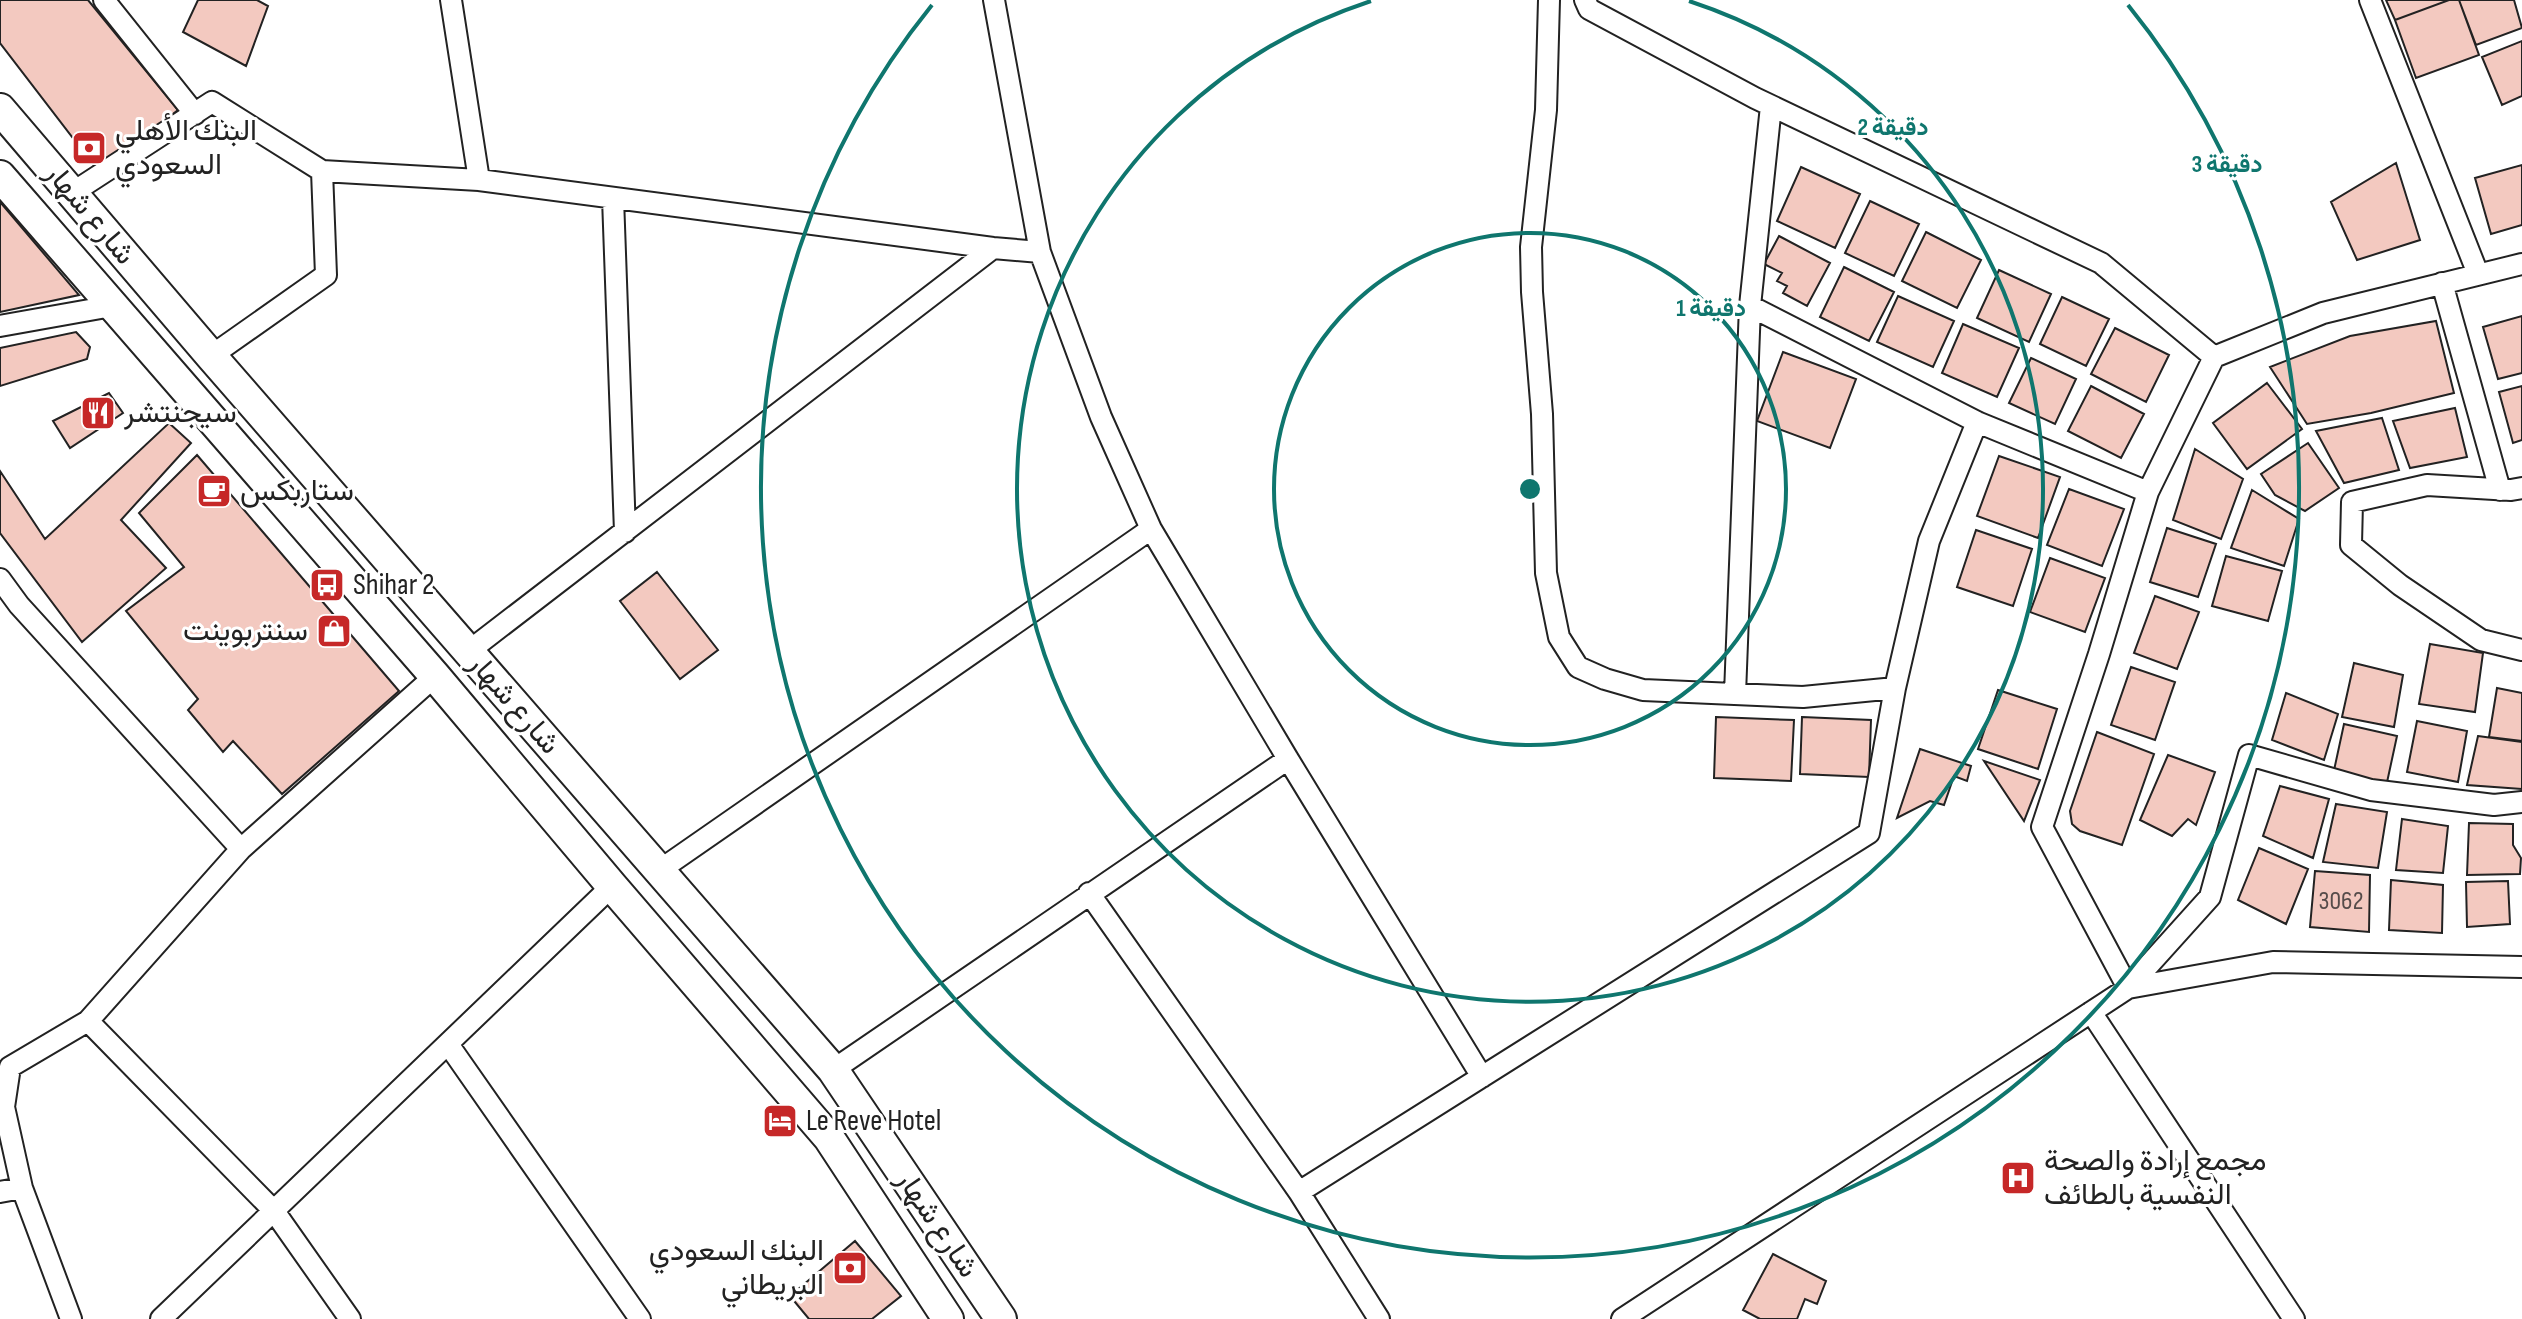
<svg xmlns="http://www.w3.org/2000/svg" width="2522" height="1319" viewBox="0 0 2522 1319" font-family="'Sofia Sans Condensed',Vazirmatn,sans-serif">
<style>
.building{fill:#f3c9c0;stroke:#222;stroke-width:2}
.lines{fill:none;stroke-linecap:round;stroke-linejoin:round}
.minor-casing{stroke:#222;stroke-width:24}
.primary-casing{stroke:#222;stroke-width:34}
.minor{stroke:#fff;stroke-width:20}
.primary{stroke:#fff;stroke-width:30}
.ring{fill:none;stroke:#0f766e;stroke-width:4}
.labels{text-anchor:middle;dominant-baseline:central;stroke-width:6;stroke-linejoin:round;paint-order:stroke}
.number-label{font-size:26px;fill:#564c4a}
.poi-label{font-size:30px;fill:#222;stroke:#fff;text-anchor:start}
.street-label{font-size:30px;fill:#222;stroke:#fff}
.centre{fill:#0f766e;stroke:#fff;stroke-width:4}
.ring-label{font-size:24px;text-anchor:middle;font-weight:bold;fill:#0f766e;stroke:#fff;stroke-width:6;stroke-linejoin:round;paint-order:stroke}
</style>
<rect width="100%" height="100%" fill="#fff"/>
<path class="building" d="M 0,0 L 88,0 L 178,110 L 99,172 L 0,43 Z
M 198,0 L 257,0 L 268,6 L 246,66 L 183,32 Z
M 2386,0 L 2449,0 L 2395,20 Z
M 2449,0 L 2459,0 L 2479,55 L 2416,78 L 2395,20 Z
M 2459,0 L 2514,0 L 2522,28 L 2476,45 Z
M 2522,41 L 2522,96 L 2502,105 L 2482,57 Z
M 2396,163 L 2420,240 L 2357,260 L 2331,202 Z
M 2522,165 L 2522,225 L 2491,234 L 2475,178 Z
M 1801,167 L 1860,194 L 1835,248 L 1777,221 Z
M 1870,201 L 1919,224 L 1894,276 L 1845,253 Z
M 0,202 L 79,295 L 0,312 Z
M 1926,232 L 1981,260 L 1957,308 L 1902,281 Z
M 1779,236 L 1830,263 L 1807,306 L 1783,293 L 1787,286 L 1777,281 L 1782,273 L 1764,264 Z
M 1844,267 L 1894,292 L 1869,341 L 1820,317 Z
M 1999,270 L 2051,294 L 2029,342 L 1977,318 Z
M 1898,296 L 1954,321 L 1933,367 L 1877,342 Z
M 2062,297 L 2109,319 L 2086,366 L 2040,344 Z
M 2522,316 L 2522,373 L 2498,379 L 2483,327 Z
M 2436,321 L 2454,393 L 2371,413 L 2307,424 L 2270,367 L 2350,336 Z
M 1963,324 L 2019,348 L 1997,397 L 1942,373 Z
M 2115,328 L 2169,355 L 2146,402 L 2091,374 Z
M 76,332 L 90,347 L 87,359 L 0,386 L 0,348 Z
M 1783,352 L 1856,379 L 1830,448 L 1757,421 Z
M 2031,358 L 2076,379 L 2055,424 L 2009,403 Z
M 2267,383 L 2302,429 L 2247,469 L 2213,423 Z
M 2091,386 L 2144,414 L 2121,458 L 2068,431 Z
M 2522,386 L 2522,440 L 2513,443 L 2499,392 Z
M 109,393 L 123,413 L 70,448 L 53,421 Z
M 2455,408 L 2467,457 L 2410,468 L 2393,421 Z
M 2382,418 L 2399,470 L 2344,483 L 2316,431 Z
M 169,423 L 191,443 L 121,520 L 166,568 L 82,642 L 0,533 L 0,471 L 45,539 Z
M 2308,443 L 2339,488 L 2305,511 L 2275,495 L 2261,474 Z
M 2195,449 L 2243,479 L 2221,539 L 2173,520 Z
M 197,455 L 399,691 L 282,794 L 233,741 L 223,752 L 188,710 L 198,699 L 126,611 L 184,567 L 139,513 Z
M 1999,456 L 2060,477 L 2038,538 L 1977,516 Z
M 2069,489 L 2124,509 L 2102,566 L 2047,545 Z
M 2252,490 L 2299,519 L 2284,566 L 2231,548 Z
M 2167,528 L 2216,544 L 2198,597 L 2150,582 Z
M 1976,530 L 2032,549 L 2013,606 L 1957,587 Z
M 2226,556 L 2282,571 L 2268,621 L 2212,606 Z
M 2050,558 L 2105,578 L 2085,632 L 2030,612 Z
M 657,572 L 718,650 L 680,679 L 620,601 Z
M 2155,596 L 2199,612 L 2177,669 L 2134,653 Z
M 2430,644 L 2483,653 L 2475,712 L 2419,704 Z
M 2354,663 L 2403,675 L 2394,727 L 2342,717 Z
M 2131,667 L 2175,682 L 2155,740 L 2111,725 Z
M 2497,688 L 2522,693 L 2522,741 L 2489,737 Z
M 1998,690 L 2057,709 L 2038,769 L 1978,749 Z
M 2286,693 L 2338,714 L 2324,760 L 2272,740 Z
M 1716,717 L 1794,720 L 1791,781 L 1714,778 Z
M 1802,717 L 1871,720 L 1869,777 L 1800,774 Z
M 2417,721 L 2467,731 L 2458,782 L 2407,772 Z
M 2344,724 L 2397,736 L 2386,787 L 2333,775 Z
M 2097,732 L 2154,754 L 2122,845 L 2080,831 L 2072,824 L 2070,811 Z
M 2478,736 L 2522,742 L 2522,789 L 2467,785 Z
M 1920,749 L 1971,766 L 1967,781 L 1954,776 L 1944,805 L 1930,801 L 1897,818 Z
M 2168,755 L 2215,772 L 2196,825 L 2188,819 L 2172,836 L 2140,820 Z
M 1984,761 L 2040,780 L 2024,821 Z
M 2280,786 L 2329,799 L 2313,858 L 2263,836 Z
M 2336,804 L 2387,812 L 2378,868 L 2323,862 Z
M 2402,819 L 2448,826 L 2443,873 L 2396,870 Z
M 2469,823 L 2513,824 L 2513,845 L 2521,858 L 2520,874 L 2467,875 Z
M 2259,848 L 2308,869 L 2286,924 L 2238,900 Z
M 2315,871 L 2370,875 L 2369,932 L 2310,927 Z
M 2391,880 L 2443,885 L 2442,933 L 2389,930 Z
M 2508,881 L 2510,924 L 2467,927 L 2466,882 Z
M 855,1241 L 901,1296 L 872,1319 L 809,1319 L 790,1296 Z
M 1773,1254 L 1826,1281 L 1817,1304 L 1805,1299 L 1797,1319 L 1760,1319 L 1743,1310 Z"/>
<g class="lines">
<g class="minor-casing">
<path id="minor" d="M 104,0 L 195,114
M 451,0 L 479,180
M 994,0 L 1040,252
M 1549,0 L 1546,110 L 1531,247 L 1532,292 L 1542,414 L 1546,573 L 1559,637 L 1578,667 L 1605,679 L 1643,690 L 1803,697 L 1895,688
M 1585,0 L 1589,9 L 1755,98 L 2101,263 L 2214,357 L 2323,313 L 2522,264
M 2370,0 L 2478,274
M 1771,106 L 1750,306 L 1977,422 L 2148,492
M 322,171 L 479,180 L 993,248 L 1040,252 L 1101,417 L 1151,529 L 1288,759 L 1482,1077
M 72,193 L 212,102 L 322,171 L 326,275 L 211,356
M 613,198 L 625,532
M 2442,283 L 2500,490
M 0,326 L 112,306
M 2214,357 L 2148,492 L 2099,654 L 2042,827 L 2128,988 L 2210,897 L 2249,755 L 2371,790 L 2494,805 L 2522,802
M 2522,488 L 2511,490 L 2427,485 L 2352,502 L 2351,545 L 2400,585 L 2481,640 L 2522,650
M 0,579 L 19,605 L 241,849
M 469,651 L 993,248
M 1735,694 L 1750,306
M 660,870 L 1151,529
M 1089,893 L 1299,1192 L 1379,1319
M 2091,1012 L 2294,1319
M 88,1021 L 241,849 L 435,676
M 448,1044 L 640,1319
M 833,1070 L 1288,759
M 0,1192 L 22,1188
M 1299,1192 L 1869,833 L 1895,688 L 1929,541 L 1977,422
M 71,1319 L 22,1188 L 4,1107 L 10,1067 L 88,1021 L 274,1211 L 350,1319
M 161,1319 L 612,886
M 1622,1319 L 2128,988 L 2273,962 L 2522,967"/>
</g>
<g class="primary-casing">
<path id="primary" d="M 0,109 L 211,356 L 833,1070 L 1001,1319
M 0,176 L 435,676 L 612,886 L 829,1138 L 948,1319"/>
</g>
<use href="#minor" class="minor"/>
<use href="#primary" class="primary"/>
</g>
<g class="ring">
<circle cx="1530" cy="489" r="256"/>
<path d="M1689 1A513 513 0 1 1 1371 1"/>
<path d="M2128 5A769 769 0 1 1 932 5"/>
</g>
<defs>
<g id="bank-square" transform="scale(1.8)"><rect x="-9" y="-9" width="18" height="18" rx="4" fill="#c62828" stroke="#fff"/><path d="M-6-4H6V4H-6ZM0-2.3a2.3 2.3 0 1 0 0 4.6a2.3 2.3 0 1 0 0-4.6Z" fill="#fff"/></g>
<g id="restaurant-square" transform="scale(1.8)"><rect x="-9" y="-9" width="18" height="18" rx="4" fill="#c62828" stroke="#fff"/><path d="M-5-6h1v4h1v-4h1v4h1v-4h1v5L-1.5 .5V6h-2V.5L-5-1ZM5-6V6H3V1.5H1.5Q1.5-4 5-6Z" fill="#fff"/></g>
<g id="cafe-square" transform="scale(1.8)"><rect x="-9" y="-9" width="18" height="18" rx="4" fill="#c62828" stroke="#fff"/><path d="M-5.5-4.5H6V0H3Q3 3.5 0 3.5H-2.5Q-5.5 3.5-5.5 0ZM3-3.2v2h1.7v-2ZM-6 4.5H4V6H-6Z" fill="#fff"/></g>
<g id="bus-square" transform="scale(1.8)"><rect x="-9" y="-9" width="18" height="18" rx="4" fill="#c62828" stroke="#fff"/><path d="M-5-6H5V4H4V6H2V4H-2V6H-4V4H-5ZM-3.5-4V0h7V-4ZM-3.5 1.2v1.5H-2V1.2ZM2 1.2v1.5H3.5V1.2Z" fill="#fff"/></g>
<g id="shop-square" transform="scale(1.8)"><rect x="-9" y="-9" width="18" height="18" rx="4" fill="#c62828" stroke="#fff"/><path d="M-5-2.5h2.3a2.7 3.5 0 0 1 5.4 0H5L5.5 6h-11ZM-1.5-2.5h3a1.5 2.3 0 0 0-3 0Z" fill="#fff"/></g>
<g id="hotel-square" transform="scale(1.8)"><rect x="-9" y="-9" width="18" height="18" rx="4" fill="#c62828" stroke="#fff"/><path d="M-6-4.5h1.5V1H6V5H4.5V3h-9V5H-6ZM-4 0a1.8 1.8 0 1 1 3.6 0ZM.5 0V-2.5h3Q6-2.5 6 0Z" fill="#fff"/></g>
<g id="hospital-square" transform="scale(1.8)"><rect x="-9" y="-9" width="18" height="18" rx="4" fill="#c62828" stroke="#fff"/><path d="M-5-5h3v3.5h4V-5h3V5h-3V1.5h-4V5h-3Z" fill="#fff"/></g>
</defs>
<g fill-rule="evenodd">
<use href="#bank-square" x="89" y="148"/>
<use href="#restaurant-square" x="98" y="413"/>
<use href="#cafe-square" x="214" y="491"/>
<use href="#bus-square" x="327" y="585"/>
<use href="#shop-square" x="334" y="631"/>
<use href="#hotel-square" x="780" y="1121"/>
<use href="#hospital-square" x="2018" y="1178"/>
<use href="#bank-square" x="850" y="1268"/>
</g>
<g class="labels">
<g class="number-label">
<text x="2341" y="901">3062</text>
</g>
<g class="poi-label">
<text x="115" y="131">البنك الأهلي<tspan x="115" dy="34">السعودي</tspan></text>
<text x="124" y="413">سيجنتشر</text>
<text x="240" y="491">ستاربكس</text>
<text x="353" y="585">Shihar 2</text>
<text x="308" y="631" text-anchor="end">سنتربوينت</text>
<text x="806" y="1121">Le Reve Hotel</text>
<text x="2044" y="1161">مجمع إرادة والصحة<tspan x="2044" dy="34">النفسية بالطائف</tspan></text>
<text x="824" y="1251" text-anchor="end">البنك السعودي<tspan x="824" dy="34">البريطاني</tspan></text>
</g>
<g class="street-label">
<text transform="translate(90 214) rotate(50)">شارع شهار</text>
<text transform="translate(514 704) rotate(49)">شارع شهار</text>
<text transform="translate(937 1224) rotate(56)">شارع شهار</text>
</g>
</g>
<circle cx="1530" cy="489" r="12" class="centre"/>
<g class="ring-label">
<text x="1893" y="135">2 دقيقة</text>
<text x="2227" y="172">3 دقيقة</text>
<text x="1711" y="316">1 دقيقة</text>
</g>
</svg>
